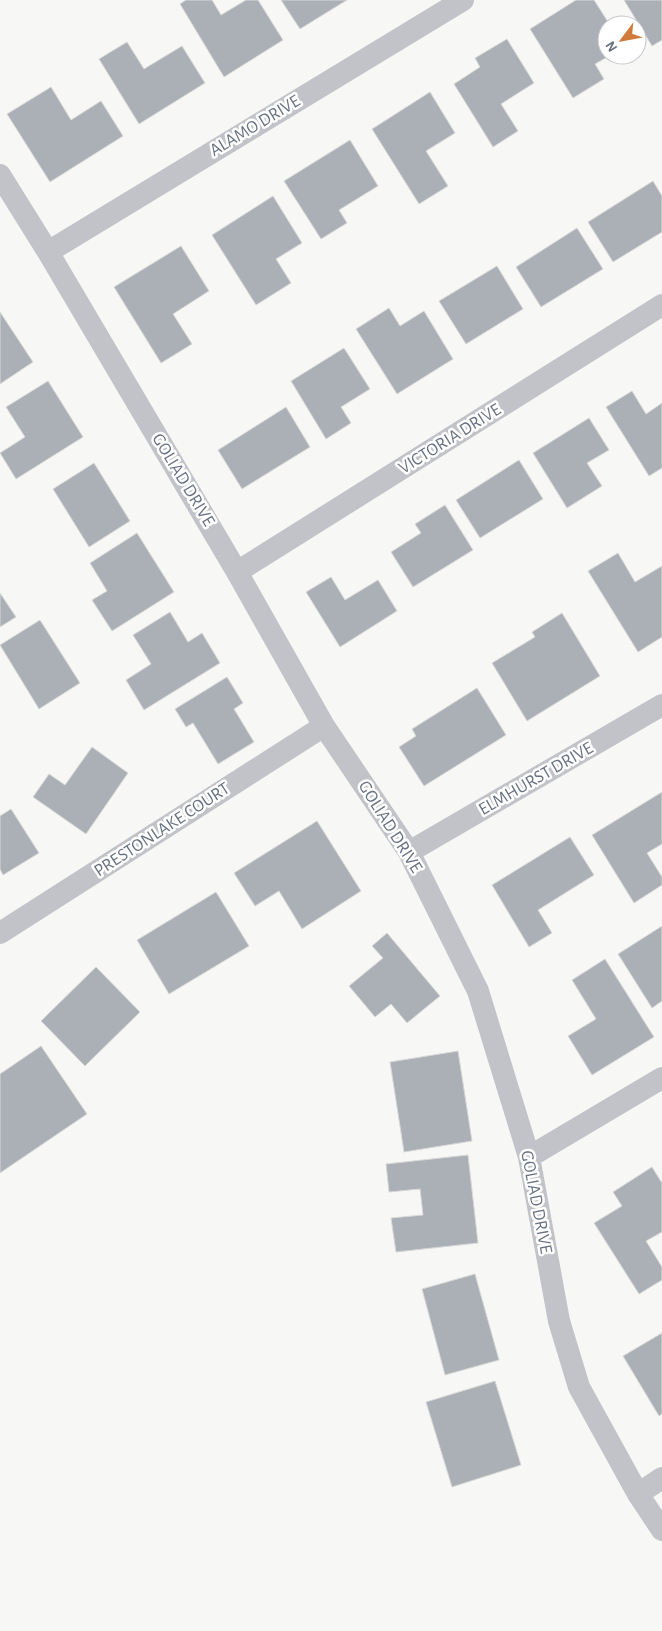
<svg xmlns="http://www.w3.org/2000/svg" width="662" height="1631" viewBox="0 0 662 1631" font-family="'Alegreya Sans',sans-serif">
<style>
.building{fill:#abafb6;stroke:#d8d9d7}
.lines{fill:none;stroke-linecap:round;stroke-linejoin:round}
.minor{stroke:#c1c3c8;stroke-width:22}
.labels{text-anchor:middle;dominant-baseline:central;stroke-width:5;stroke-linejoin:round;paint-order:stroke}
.street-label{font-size:18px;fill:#697282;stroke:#fff}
</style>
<rect width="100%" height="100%" fill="#f7f7f5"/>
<path class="building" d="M 186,0 L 212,0 L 221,15 L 246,0 L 258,0 L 283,40 L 224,77 L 180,4 Z
M 281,0 L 347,0 L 300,29 Z
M 576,0 L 594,0 L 610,25 L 607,25 L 607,55 L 611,55 L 595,64 L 604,79 L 573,98 L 530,29 Z
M 624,0 L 662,0 L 662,40 L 652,46 Z
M 507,39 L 534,83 L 501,104 L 518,131 L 493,147 L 454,84 L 480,67 L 475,58 Z
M 127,42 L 144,69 L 182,46 L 205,83 L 139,124 L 99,59 Z
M 51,87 L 71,120 L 101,101 L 123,136 L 50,182 L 7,114 Z
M 430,92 L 455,133 L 426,151 L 448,186 L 419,204 L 372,129 Z
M 350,140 L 378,186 L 339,210 L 347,223 L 321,239 L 284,181 Z
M 653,181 L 662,196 L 662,232 L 613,262 L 588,222 Z
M 273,196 L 302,243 L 276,259 L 291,283 L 256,305 L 212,235 Z
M 577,228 L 603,269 L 541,307 L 516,267 Z
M 181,246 L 209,291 L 173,314 L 192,344 L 161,363 L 114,287 Z
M 497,266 L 523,309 L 466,344 L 439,301 Z
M 389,308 L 400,326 L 424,311 L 453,359 L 397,394 L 356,329 Z
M 0,312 L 33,362 L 0,384 Z
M 344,348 L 370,389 L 341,407 L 351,423 L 326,439 L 291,381 Z
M 48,381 L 83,437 L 16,479 L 0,453 L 25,437 L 6,407 Z
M 632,391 L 646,414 L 662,403 L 662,468 L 649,476 L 606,407 Z
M 286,407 L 310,447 L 242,489 L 218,450 Z
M 589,418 L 609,450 L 587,463 L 602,486 L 567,508 L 533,453 Z
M 519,460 L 543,499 L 480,538 L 456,500 Z
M 94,463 L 130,521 L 89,547 L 53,489 Z
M 445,505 L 473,550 L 413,587 L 391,552 L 421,533 L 415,524 Z
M 137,533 L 174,592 L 112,631 L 92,600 L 107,591 L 90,563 Z
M 618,553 L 635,582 L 662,566 L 662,637 L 638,652 L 588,571 Z
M 331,577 L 345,600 L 378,580 L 397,611 L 340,647 L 306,592 Z
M 0,593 L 16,617 L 0,627 Z
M 170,612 L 188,642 L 202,633 L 220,663 L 144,710 L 126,680 L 151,664 L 133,635 Z
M 562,613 L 600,676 L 527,721 L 492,663 L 535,637 L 532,632 Z
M 40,620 L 80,683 L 39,709 L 0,645 Z
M 227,677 L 243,703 L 234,709 L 254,742 L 218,764 L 193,723 L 186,727 L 175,709 Z
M 477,688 L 506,735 L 424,786 L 399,747 L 416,736 L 412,729 Z
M 92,747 L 128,773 L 86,834 L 33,797 L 49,774 L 65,785 Z
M 662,792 L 662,844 L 647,853 L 662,877 L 662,885 L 634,903 L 592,835 Z
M 11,809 L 39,853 L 3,875 L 0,869 L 0,816 Z
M 317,821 L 361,891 L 302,929 L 279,891 L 255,906 L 234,873 Z
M 570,837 L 594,875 L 538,910 L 552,933 L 529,947 L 492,885 Z
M 216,892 L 249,946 L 169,994 L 137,940 Z
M 662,926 L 662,1001 L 652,1008 L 618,954 Z
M 387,933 L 440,996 L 407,1023 L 391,1004 L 375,1017 L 349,986 L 383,958 L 372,946 Z
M 605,959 L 654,1037 L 592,1075 L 568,1036 L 596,1019 L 572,980 Z
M 96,967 L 140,1012 L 85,1066 L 41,1021 Z
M 41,1046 L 87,1114 L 0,1173 L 0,1074 Z
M 458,1051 L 472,1141 L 404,1152 L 390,1062 Z
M 468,1155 L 478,1243 L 396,1252 L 391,1218 L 423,1215 L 420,1189 L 389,1192 L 386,1164 Z
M 652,1167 L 662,1183 L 662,1232 L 646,1241 L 662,1267 L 662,1280 L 639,1294 L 594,1223 L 622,1206 L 613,1192 Z
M 475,1274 L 499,1360 L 445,1375 L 422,1289 Z
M 662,1333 L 662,1414 L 659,1416 L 623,1356 Z
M 495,1381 L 521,1465 L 452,1487 L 426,1402 Z"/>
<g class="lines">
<path class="minor" d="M 0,175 L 48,252 L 237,572 L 324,726 L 409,852 L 478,991 L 529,1157 L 559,1321 L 579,1387 L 638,1494 L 662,1530
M 48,252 L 463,0
M 237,572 L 662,305
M 409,852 L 662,705
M 0,933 L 324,726
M 529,1157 L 662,1078
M 638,1494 L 662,1478"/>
</g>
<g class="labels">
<g class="street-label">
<text transform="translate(255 126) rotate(-31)">ALAMO DRIVE</text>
<text transform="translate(450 439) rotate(-32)">VICTORIA DRIVE</text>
<text transform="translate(183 480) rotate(59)">GOLIAD DRIVE</text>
<text transform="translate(536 779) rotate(-30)">ELMHURST DRIVE</text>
<text transform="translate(390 827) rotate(58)">GOLIAD DRIVE</text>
<text transform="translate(162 830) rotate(-33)">PRESTONLAKE COURT</text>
<text transform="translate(536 1202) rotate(79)">GOLIAD DRIVE</text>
</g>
</g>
<g transform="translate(622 40) rotate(238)"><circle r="24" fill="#ffffff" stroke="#c3c7cd"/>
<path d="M0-4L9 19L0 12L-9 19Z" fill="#d07a3c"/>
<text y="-8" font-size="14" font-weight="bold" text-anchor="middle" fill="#697282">N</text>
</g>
</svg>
